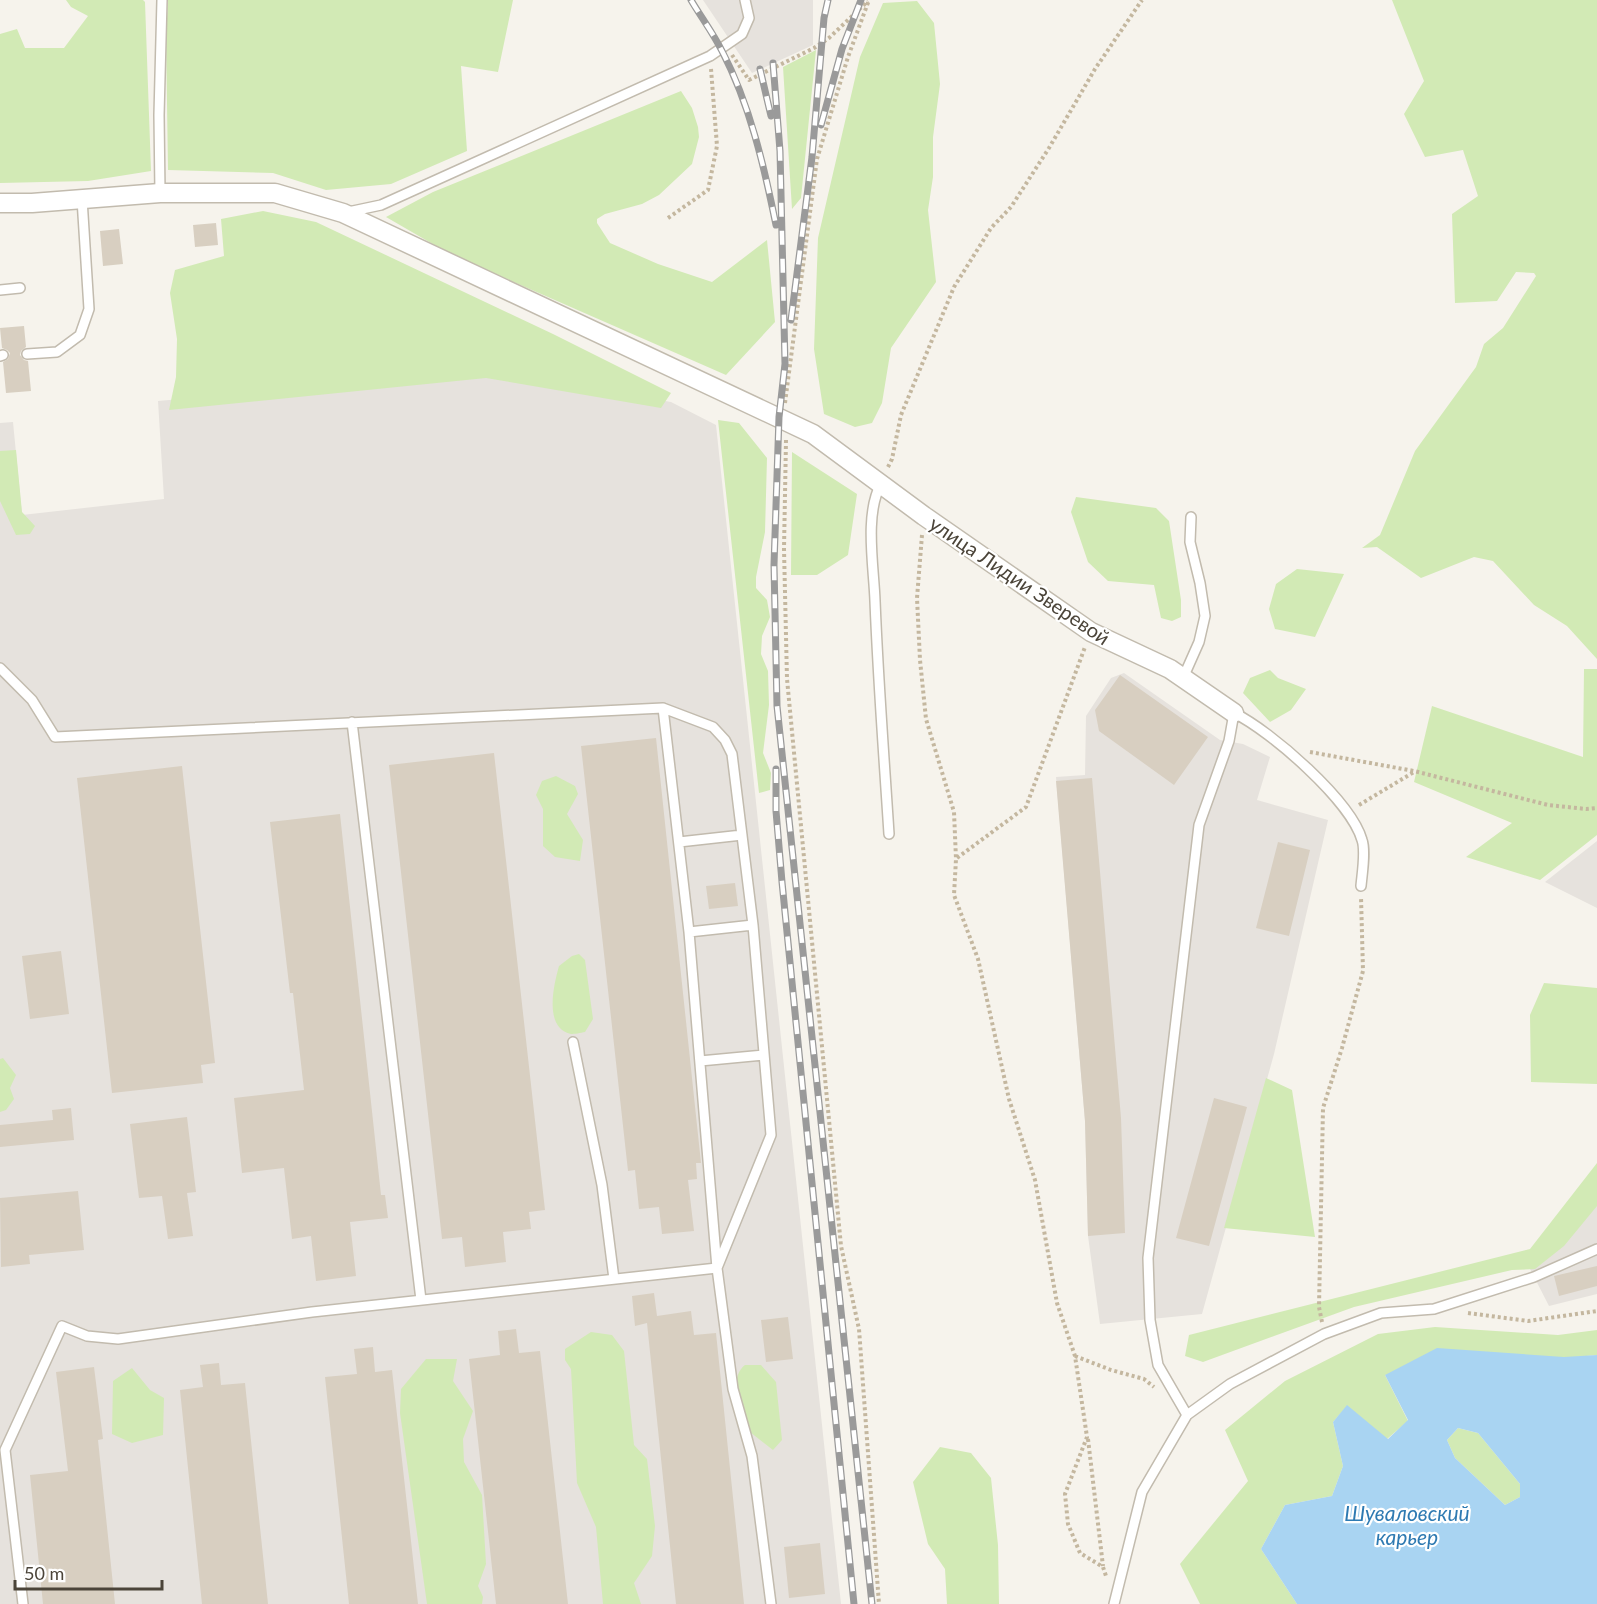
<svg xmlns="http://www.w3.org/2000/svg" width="1597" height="1604" viewBox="0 0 1597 1604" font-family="Lato,sans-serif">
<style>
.industrial{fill:#e6e2dd}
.green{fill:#d2eab5}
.water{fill:#a9d4f2;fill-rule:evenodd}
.building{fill:#d8cfc1}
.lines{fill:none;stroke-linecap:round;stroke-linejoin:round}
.lane-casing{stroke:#c2bbae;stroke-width:12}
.street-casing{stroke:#c2bbae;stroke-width:21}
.path{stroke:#c4b79f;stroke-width:4;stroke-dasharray:3 3;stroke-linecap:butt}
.lane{stroke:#fff;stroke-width:9}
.street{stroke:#fff;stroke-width:18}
.rail-casing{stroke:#9a9a9a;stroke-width:7}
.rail{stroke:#fff;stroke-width:4.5;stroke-dasharray:14;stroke-linecap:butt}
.labels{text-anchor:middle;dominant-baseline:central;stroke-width:4.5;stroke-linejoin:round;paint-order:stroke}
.street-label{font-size:20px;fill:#4b4439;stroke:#fff}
.water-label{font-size:21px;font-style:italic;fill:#2e7ab2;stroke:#fff}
</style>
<rect width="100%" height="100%" fill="#f6f3ec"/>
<path class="industrial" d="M 703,0 L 813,0 L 813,45 L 752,73 Z
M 490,371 L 671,402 L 716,425 L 841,1604 L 0,1604 L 0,423 L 13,422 L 22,515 L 164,499 L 158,401 Z
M 1124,673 L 1220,740 L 1243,744 L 1270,757 L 1257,800 L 1328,820 L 1274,1054 L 1202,1314 L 1100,1324 L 1088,1236 L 1085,1121 L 1056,777 L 1085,775 L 1086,716 L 1111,678 Z
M 1597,841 L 1597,908 L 1545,882 Z
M 1597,1179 L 1597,1294 L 1549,1306 L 1527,1263 Z"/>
<path class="green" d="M 66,0 L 143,0 L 145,2 L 151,171 L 88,181 L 0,183 L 0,34 L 17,29 L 25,48 L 64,48 L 88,16 L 71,7 Z
M 168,0 L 513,0 L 498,72 L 461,66 L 467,151 L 391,184 L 326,190 L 273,173 L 168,170 L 166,36 Z
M 1392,0 L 1597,0 L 1597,659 L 1567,626 L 1534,605 L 1493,561 L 1474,557 L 1421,578 L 1377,547 L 1362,548 L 1380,535 L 1415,451 L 1476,367 L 1484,344 L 1503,328 L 1536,276 L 1534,273 L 1516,272 L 1497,301 L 1455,303 L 1452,214 L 1478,196 L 1463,150 L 1425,157 L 1404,114 L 1424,81 Z
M 917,1 L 934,23 L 940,84 L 933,137 L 933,177 L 928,210 L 936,282 L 891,348 L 882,403 L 872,423 L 855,427 L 824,414 L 814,349 L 818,238 L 860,57 L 883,3 Z
M 816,50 L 801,198 L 792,209 L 783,67 Z
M 681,91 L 692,108 L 698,127 L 699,137 L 692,164 L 659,195 L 642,204 L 605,214 L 597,219 L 597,223 L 610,243 L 658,264 L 712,282 L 767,240 L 775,322 L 726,375 L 450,254 L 386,217 L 433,192 Z
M 263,211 L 316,222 L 553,334 L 671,393 L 661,408 L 486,378 L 169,410 L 176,377 L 177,339 L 170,293 L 175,270 L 224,256 L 221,219 Z
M 718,420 L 739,423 L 767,458 L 765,532 L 756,577 L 756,588 L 767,600 L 770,617 L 762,636 L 761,654 L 768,671 L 769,705 L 763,753 L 771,773 L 770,790 L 759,793 Z
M 16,450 L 22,512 L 35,526 L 30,534 L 16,535 L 0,501 L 0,451 Z
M 792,452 L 857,494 L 848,555 L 817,575 L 791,575 Z
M 1076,497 L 1156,508 L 1169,521 L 1181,600 L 1181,617 L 1172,621 L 1161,618 L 1154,585 L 1108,581 L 1088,562 L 1071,512 Z
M 1297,569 L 1344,574 L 1315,637 L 1275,629 L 1269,609 L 1276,584 Z
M 1584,669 L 1597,669 L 1597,835 L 1540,880 L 1466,857 L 1512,823 L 1414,782 L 1432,706 L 1583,757 Z
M 1270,670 L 1278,678 L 1306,689 L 1291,710 L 1270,722 L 1243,693 L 1250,678 Z
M 556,776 L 575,786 L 578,794 L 567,814 L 583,840 L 580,861 L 555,857 L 543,846 L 543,809 L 536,795 L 542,781 Z
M 579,954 L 585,960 L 593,1019 L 585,1032 C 581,1033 574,1034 571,1034 C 543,1028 554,984 559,966 L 572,956 Z
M 1544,983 L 1597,988 L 1597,1084 L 1531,1082 L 1530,1015 Z
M 3,1058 L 16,1075 L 10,1088 L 14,1099 L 6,1110 L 0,1112 L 0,1059 Z
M 1266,1078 L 1292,1090 L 1315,1237 L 1224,1228 Z
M 1597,1163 L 1597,1206 L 1564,1246 L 1535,1269 L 1512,1270 L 1354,1307 L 1203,1362 L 1185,1356 L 1189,1335 L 1530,1249 Z
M 1435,1327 L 1558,1335 L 1597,1330 L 1597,1355 L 1385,1375 L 1408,1421 L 1387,1439 L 1347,1406 L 1333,1422 L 1343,1466 L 1332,1496 L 1285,1505 L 1261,1549 L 1297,1604 L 1200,1604 L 1180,1564 L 1248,1481 L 1225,1430 L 1285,1381 L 1378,1334 Z
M 591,1332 L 612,1335 L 624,1351 L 634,1445 L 647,1459 L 655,1526 L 652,1556 L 634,1583 L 641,1604 L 603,1604 L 596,1527 L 577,1483 L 571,1369 L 565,1360 L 565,1349 Z
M 426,1359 L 457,1359 L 453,1381 L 473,1411 L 463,1439 L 464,1462 L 482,1495 L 486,1564 L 478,1586 L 483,1597 L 482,1604 L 427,1604 L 400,1413 L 401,1389 Z
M 745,1365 L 761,1365 L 776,1382 L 782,1440 L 773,1450 L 741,1425 C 739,1407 729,1377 745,1365 Z
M 132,1368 L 150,1390 L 164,1398 L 163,1435 L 132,1443 L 112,1434 L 113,1381 Z
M 1458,1428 L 1478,1433 L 1520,1484 L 1520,1497 L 1505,1505 L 1455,1458 L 1447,1440 Z
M 940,1447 L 971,1453 L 991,1478 L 998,1545 L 999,1604 L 947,1604 L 945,1569 L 928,1544 L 913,1482 Z"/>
<path class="water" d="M 1437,1348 L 1564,1357 L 1597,1355 L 1597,1604 L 1297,1604 L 1261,1549 L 1285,1505 L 1332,1496 L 1343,1466 L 1333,1422 L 1347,1405 L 1388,1439 L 1408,1420 L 1385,1375 ZM 1458,1428 L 1478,1433 L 1520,1484 L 1520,1497 L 1505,1505 L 1455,1458 L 1447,1440 Z"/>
<path class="building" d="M 216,223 L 218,245 L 195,247 L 193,225 Z
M 119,229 L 123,264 L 103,266 L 100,231 Z
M 24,326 L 26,347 L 21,351 L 20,355 L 24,360 L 28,361 L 31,391 L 6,393 L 3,362 L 8,359 L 10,353 L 7,350 L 2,348 L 0,328 Z
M 1120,675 L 1208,737 L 1174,785 L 1099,731 L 1095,710 Z
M 656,738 L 701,1163 L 696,1163 L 697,1179 L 688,1180 L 694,1231 L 662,1234 L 659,1207 L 639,1209 L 635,1170 L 628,1171 L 581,746 Z
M 494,753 L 545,1210 L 529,1212 L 531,1229 L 503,1232 L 506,1262 L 465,1267 L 462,1237 L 442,1239 L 389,765 Z
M 182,766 L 215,1063 L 201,1065 L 203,1083 L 112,1093 L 77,778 Z
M 1092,778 L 1121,1118 L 1125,1233 L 1088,1236 L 1085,1121 L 1056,781 Z
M 340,814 L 381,1195 L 385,1195 L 388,1218 L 350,1222 L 356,1276 L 316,1281 L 311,1236 L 292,1239 L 284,1168 L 242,1173 L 234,1098 L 304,1090 L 293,993 L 290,993 L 270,822 Z
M 1278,842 L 1310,850 L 1289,936 L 1256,928 Z
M 735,883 L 738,906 L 709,909 L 706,886 Z
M 61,951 L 69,1014 L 30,1019 L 22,956 Z
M 1214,1098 L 1247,1107 L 1209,1246 L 1176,1238 Z
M 71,1108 L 74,1140 L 0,1147 L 0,1125 L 53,1120 L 52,1110 Z
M 187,1117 L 196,1192 L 187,1193 L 193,1236 L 168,1239 L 162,1196 L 139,1198 L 130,1124 Z
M 78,1191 L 84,1250 L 29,1255 L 30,1264 L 1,1267 L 0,1198 Z
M 1597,1266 L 1597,1286 L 1559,1296 L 1554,1276 Z
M 654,1293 L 657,1316 L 691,1311 L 694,1335 L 716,1333 L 744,1604 L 676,1604 L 647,1323 L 635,1326 L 632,1296 Z
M 788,1317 L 793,1359 L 766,1362 L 761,1320 Z
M 516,1329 L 519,1353 L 540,1351 L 568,1604 L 496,1604 L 469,1359 L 500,1355 L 498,1331 Z
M 373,1347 L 375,1372 L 392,1370 L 418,1604 L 349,1604 L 325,1377 L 357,1374 L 354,1349 Z
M 219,1363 L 221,1385 L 245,1383 L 268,1604 L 202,1604 L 180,1390 L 203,1387 L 200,1365 Z
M 94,1367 L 103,1439 L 98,1440 L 115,1604 L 43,1604 L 30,1475 L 68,1471 L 56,1372 Z
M 820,1543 L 825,1594 L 789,1598 L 784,1547 Z"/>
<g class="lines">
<g class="lane-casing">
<path id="lane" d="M 160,193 L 159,115 L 162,0
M 348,212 L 381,205 L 710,56 L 742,34 L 749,18 L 745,0
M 0,290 L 20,288
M 27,354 L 57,352 L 80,335 L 89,309 L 82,199
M 0,356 L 3,355
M 881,484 C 864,514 874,568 875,601 C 878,679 884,756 889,834
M 0,668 L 32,700 L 55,737 L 663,708 L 689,932 L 717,1268 L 733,1389 L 752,1456 L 771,1604
M 1183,678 L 1199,642 L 1205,616 L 1200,583 L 1190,542 L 1191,517
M 352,722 L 421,1300
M 679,842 L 742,835
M 689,932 L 753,925
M 573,1042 L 602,1185 L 614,1279
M 700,1061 L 764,1055
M 1187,1415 L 1158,1365 L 1150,1320 L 1148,1258 L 1199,825 L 1229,741 L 1234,713 C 1271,731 1351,801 1362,840 C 1366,851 1362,874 1361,886
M 23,1604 L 5,1450 L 62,1326 L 87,1336 L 118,1339 L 312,1312 L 717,1268 L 771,1135 L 753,925 L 732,754 L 725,740 L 713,727 L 663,708
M 1114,1604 L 1142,1492 L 1187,1415 L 1230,1384 L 1324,1334 L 1381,1313 L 1434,1309 L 1534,1277 L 1597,1249"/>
</g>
<g class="street-casing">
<path id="street" d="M 0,203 L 32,203 L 160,193 L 275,193 L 343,213 L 813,434 L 924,516 L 1091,632 L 1170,669 L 1234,713"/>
</g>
<path class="path" d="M 732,55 L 749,80 L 814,48 L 829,38 L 868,1
M 668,218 L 708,190 L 717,146 L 711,69
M 785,403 L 817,159 L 848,57 L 869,0
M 786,440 L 784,549 L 787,679 L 841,1246 L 859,1329 L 879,1604
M 888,467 L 892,459 L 901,415 L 954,287 L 991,228 L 1011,207 L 1049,148 L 1095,69 L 1142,0
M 922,535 L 917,598 L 920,660 L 926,719 L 954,812 L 956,859 L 954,895 L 978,959 L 1009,1099 L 1035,1180 L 1057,1303 L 1075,1356 L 1087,1437 L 1065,1494 L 1068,1524 L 1080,1553 L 1103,1567 L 1106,1576
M 1310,752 L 1414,771 L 1548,805 L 1586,809 L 1597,808
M 1359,805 L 1414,772
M 957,858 L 1026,807 L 1085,647
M 1468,1313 L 1528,1321 L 1597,1311
M 1322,1322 L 1319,1307 L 1323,1108 L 1342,1048 L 1363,971 L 1361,897
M 1075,1356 L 1111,1370 L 1144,1379 L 1154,1387
M 1088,1439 L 1103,1566"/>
<use href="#lane" class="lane"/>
<use href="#street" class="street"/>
<g class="rail-casing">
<path id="rail" d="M 691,0 C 701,17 713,33 722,51 C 750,105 764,166 776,225
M 773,63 L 780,151 L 785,364 L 779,417 L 774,565 L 777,706 L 872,1604
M 760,69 L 771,116
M 821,125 L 842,49 L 861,0
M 791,320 L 812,157 L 824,18 L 828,0
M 776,769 L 776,811 L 782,882 L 854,1604"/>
</g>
<use href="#rail" class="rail"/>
</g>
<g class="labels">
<g class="street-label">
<text transform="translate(1020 580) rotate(34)">улица Лидии Зверевой</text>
</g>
<g class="water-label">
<text x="1407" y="1512">Шуваловский<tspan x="1407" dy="24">карьер</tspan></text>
</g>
</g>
<path d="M15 1580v9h147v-9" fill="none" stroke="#4b4439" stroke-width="3"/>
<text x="24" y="1580" font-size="18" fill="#4b4439" stroke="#ffffff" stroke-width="4.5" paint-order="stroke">50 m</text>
</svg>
